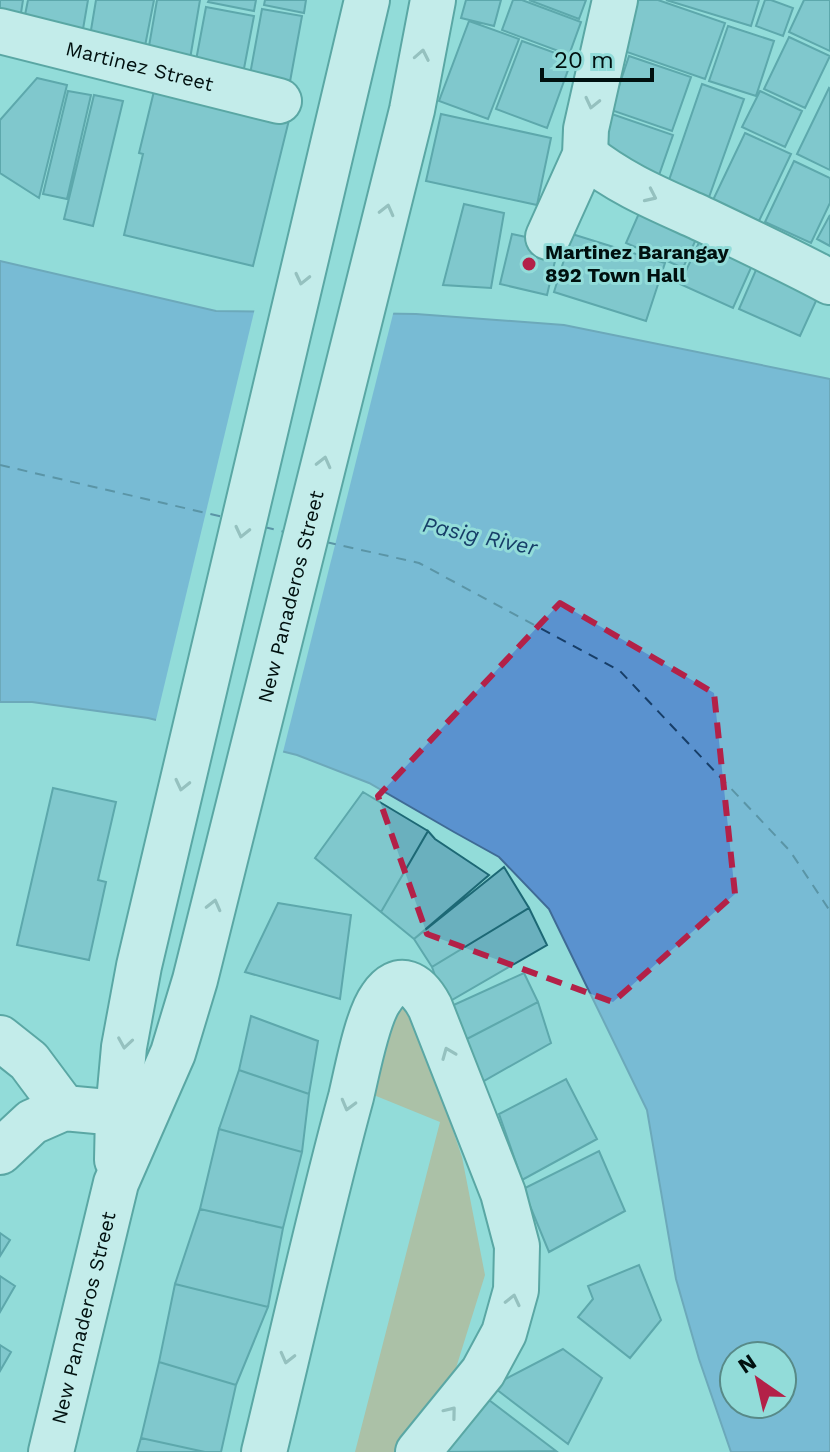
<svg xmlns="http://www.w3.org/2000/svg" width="830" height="1452" viewBox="0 0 830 1452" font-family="'Work Sans',sans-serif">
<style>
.green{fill:#c99f6b}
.water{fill:#5a92cf;stroke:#3f6b95;stroke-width:2;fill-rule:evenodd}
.pier{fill:#92dcd9}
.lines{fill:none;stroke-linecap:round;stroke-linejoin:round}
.ferry{stroke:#173e68;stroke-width:2;stroke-dasharray:10 8;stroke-linecap:butt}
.building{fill:#6ab0be;stroke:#1d6875;stroke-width:2}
.minor-casing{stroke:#176765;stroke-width:48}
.major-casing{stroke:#176765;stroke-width:48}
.minor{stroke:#fff;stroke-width:44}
.major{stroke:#fff;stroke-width:44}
.oneway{stroke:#999f9f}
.marked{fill:none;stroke:#b32148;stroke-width:6;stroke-dasharray:16 10;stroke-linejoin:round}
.poi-dot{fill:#b32148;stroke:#92dcd9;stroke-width:3}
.labels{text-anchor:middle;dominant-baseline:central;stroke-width:6;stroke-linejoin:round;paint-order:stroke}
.street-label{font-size:20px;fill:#00100f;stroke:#92dcd9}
.poi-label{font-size:20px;font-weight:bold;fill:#00100f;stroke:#92dcd9;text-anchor:start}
.water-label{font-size:22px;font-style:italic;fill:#173e68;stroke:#92dcd9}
</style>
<rect width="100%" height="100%" fill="#92dcd9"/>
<path class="green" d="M 404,987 L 462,1157 L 485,1275 L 456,1368 L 402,1452 L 355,1452 L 440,1122 L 354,1087 Z"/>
<path class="water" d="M 0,261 L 216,311 L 416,314 L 564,325 L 830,379 L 830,1452 L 731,1452 L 699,1359 L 676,1279 L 647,1110 L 549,909 L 499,857 L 454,832 L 369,783 L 297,755 L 148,718 L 32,702 L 0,702 ZM 734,1356 L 782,1356 L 782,1404 L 734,1404 Z"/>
<path class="pier" d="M 255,308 L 394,310 L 282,756 L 155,724 Z"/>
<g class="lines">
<path class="ferry" d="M 0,465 L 223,517
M 264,527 L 285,532
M 326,542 L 419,563 L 620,671 L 790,851 L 830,911"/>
</g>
<path class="building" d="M 0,0 L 23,0 L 19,26 L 0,23 Z
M 28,0 L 88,0 L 82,35 L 23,25 Z
M 96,0 L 154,0 L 145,46 L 90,36 Z
M 157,0 L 200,0 L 190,59 L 148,52 Z
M 209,0 L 256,0 L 254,11 L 208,2 Z
M 265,0 L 306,0 L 304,13 L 264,5 Z
M 466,0 L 501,0 L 494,26 L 461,18 Z
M 513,0 L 522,0 L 581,22 L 569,55 L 502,30 Z
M 529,0 L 586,0 L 579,19 Z
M 638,0 L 658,0 L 725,23 L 705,79 L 621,50 Z
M 666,0 L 759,0 L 751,26 Z
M 765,0 L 771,0 L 793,8 L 783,36 L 756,26 Z
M 804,0 L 830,0 L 830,51 L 789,32 Z
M 206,7 L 254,16 L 242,79 L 194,71 Z
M 262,9 L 302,16 L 289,87 L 249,80 Z
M 469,21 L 519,39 L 488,119 L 439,101 Z
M 728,26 L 774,41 L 756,96 L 709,81 Z
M 789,37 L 830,56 L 805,108 L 764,89 Z
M 522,41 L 572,59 L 547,128 L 496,109 Z
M 629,56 L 691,77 L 672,131 L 611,110 Z
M 37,78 L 67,85 L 39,198 L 0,173 L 0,120 Z
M 702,84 L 744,99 L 708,200 L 667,186 Z
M 155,87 L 289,120 L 253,266 L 124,235 L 143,154 L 139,153 Z
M 829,88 L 830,89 L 830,170 L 797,154 Z
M 68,91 L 91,95 L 67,199 L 43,194 Z
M 760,91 L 802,111 L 785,147 L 742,127 Z
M 94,95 L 123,101 L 93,226 L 64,219 Z
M 606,112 L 673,135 L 658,178 L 591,155 Z
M 441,114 L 551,138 L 537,205 L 426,181 Z
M 745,133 L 791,154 L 759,221 L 713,200 Z
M 794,161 L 830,178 L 830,203 L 811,243 L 765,222 Z
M 464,204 L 504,213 L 491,288 L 443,285 Z
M 640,211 L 697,237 L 683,268 L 626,243 Z
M 830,215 L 830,246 L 817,239 Z
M 512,234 L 559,244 L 547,295 L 500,284 Z
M 572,234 L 665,263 L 646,321 L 554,292 Z
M 701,238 L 754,261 L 733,308 L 680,284 Z
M 759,263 L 821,290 L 800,336 L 739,309 Z
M 53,788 L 116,802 L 98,880 L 106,882 L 89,960 L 17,945 Z
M 363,792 L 428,831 L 381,912 L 315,858 Z
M 428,831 L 435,839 L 489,875 L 414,939 L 381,912 Z
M 504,867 L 529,908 L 432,967 L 414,939 Z
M 278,903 L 351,915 L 340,999 L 245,972 Z
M 529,908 L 547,945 L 445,1004 L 432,967 Z
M 524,973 L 538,1002 L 463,1041 L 447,1008 Z
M 538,1002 L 551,1043 L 482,1082 L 463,1041 Z
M 251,1016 L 318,1041 L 309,1094 L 239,1070 Z
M 239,1070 L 309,1094 L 302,1152 L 219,1129 Z
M 566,1079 L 597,1139 L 522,1180 L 499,1114 Z
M 219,1129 L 302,1152 L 283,1228 L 200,1209 Z
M 599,1151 L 625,1211 L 549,1252 L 523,1189 Z
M 200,1209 L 283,1228 L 268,1307 L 175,1284 Z
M 0,1233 L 10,1240 L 0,1256 Z
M 639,1265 L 661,1320 L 630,1358 L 578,1317 L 593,1299 L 588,1286 Z
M 0,1276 L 15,1286 L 0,1312 Z
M 175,1284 L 268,1307 L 236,1385 L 159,1362 Z
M 0,1345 L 11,1352 L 0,1371 Z
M 563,1349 L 602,1378 L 568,1444 L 492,1386 Z
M 159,1362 L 236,1385 L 221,1452 L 205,1452 L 141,1438 Z
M 489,1400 L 556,1451 L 441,1452 Z
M 141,1438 L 205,1452 L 137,1452 Z"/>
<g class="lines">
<g class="minor-casing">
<g id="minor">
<path id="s1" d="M 0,31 L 279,101"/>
<path d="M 585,155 C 619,183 658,199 698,217 C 742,238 787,259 830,282"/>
<path d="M 548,237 L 585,155 L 586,129 L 615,0"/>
<path d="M 0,1038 L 29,1061 L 64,1108"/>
<path d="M 0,1152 L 32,1122 L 64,1108 L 118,1113"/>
<path d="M 264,1452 C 293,1334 319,1214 351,1097 C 357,1072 367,1017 381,998 C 399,971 418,984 430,1007 L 503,1193 L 517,1246 L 516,1290 L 504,1333 L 483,1372 L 418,1452"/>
</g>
</g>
<g class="major-casing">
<g id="major">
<path d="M 117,1160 L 118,1113 L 124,1047 L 139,966 L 367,0"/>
<path id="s2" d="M 51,1452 L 116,1183 L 173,1053 L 195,980 L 412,110 L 433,0"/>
</g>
</g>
<use href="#minor" class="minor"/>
<use href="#major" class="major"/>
</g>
<defs><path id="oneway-chevron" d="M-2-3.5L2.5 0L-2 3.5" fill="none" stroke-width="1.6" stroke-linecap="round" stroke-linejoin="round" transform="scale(2)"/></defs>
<g class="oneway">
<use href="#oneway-chevron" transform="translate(422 55) rotate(-79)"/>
<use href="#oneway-chevron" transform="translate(592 103) rotate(103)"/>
<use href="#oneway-chevron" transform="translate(651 196) rotate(25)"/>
<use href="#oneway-chevron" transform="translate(387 210) rotate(-76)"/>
<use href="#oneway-chevron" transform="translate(302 279) rotate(103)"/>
<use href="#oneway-chevron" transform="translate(324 462) rotate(-76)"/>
<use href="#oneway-chevron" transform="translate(242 532) rotate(103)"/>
<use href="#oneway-chevron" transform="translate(182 785) rotate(103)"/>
<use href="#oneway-chevron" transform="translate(214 905) rotate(-76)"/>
<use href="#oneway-chevron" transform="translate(125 1043) rotate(99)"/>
<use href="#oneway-chevron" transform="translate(448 1053) rotate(-112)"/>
<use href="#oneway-chevron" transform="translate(348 1105) rotate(105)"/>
<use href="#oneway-chevron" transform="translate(513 1300) rotate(-77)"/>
<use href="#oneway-chevron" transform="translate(287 1358) rotate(104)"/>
<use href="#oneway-chevron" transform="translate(451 1412) rotate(-51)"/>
</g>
<path d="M0 0H830V1452H0ZM 560,603 L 714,693 L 735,894 L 613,1002 L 427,934 L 378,796 Z" fill="#92dcd9" fill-opacity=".55" fill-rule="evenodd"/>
<path class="marked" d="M 560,603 L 714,693 L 735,894 L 613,1002 L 427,934 L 378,796 Z"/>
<circle class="poi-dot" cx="529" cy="264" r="8"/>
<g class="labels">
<g class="street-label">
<text stroke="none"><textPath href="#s1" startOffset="144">Martinez Street</textPath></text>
<text stroke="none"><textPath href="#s2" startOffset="890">New Panaderos Street</textPath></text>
<text stroke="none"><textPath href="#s2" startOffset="138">New Panaderos Street</textPath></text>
</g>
<g class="poi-label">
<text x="545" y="252">Martinez Barangay<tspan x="545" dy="23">892 Town Hall</tspan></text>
</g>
<g class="water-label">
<text transform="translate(480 536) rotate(12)">Pasig River</text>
</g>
</g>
<g transform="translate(758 1380) rotate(326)"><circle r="38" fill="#92dcd9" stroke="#588a88" stroke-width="2"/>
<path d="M0-6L14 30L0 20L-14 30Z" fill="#b32148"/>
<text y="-12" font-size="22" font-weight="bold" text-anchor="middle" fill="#00100f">N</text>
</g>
<path d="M542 68v12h110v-12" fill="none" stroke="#00100f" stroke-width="4"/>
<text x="554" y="68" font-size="24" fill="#00100f" stroke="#92dcd9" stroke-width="6" paint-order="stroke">20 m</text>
</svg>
